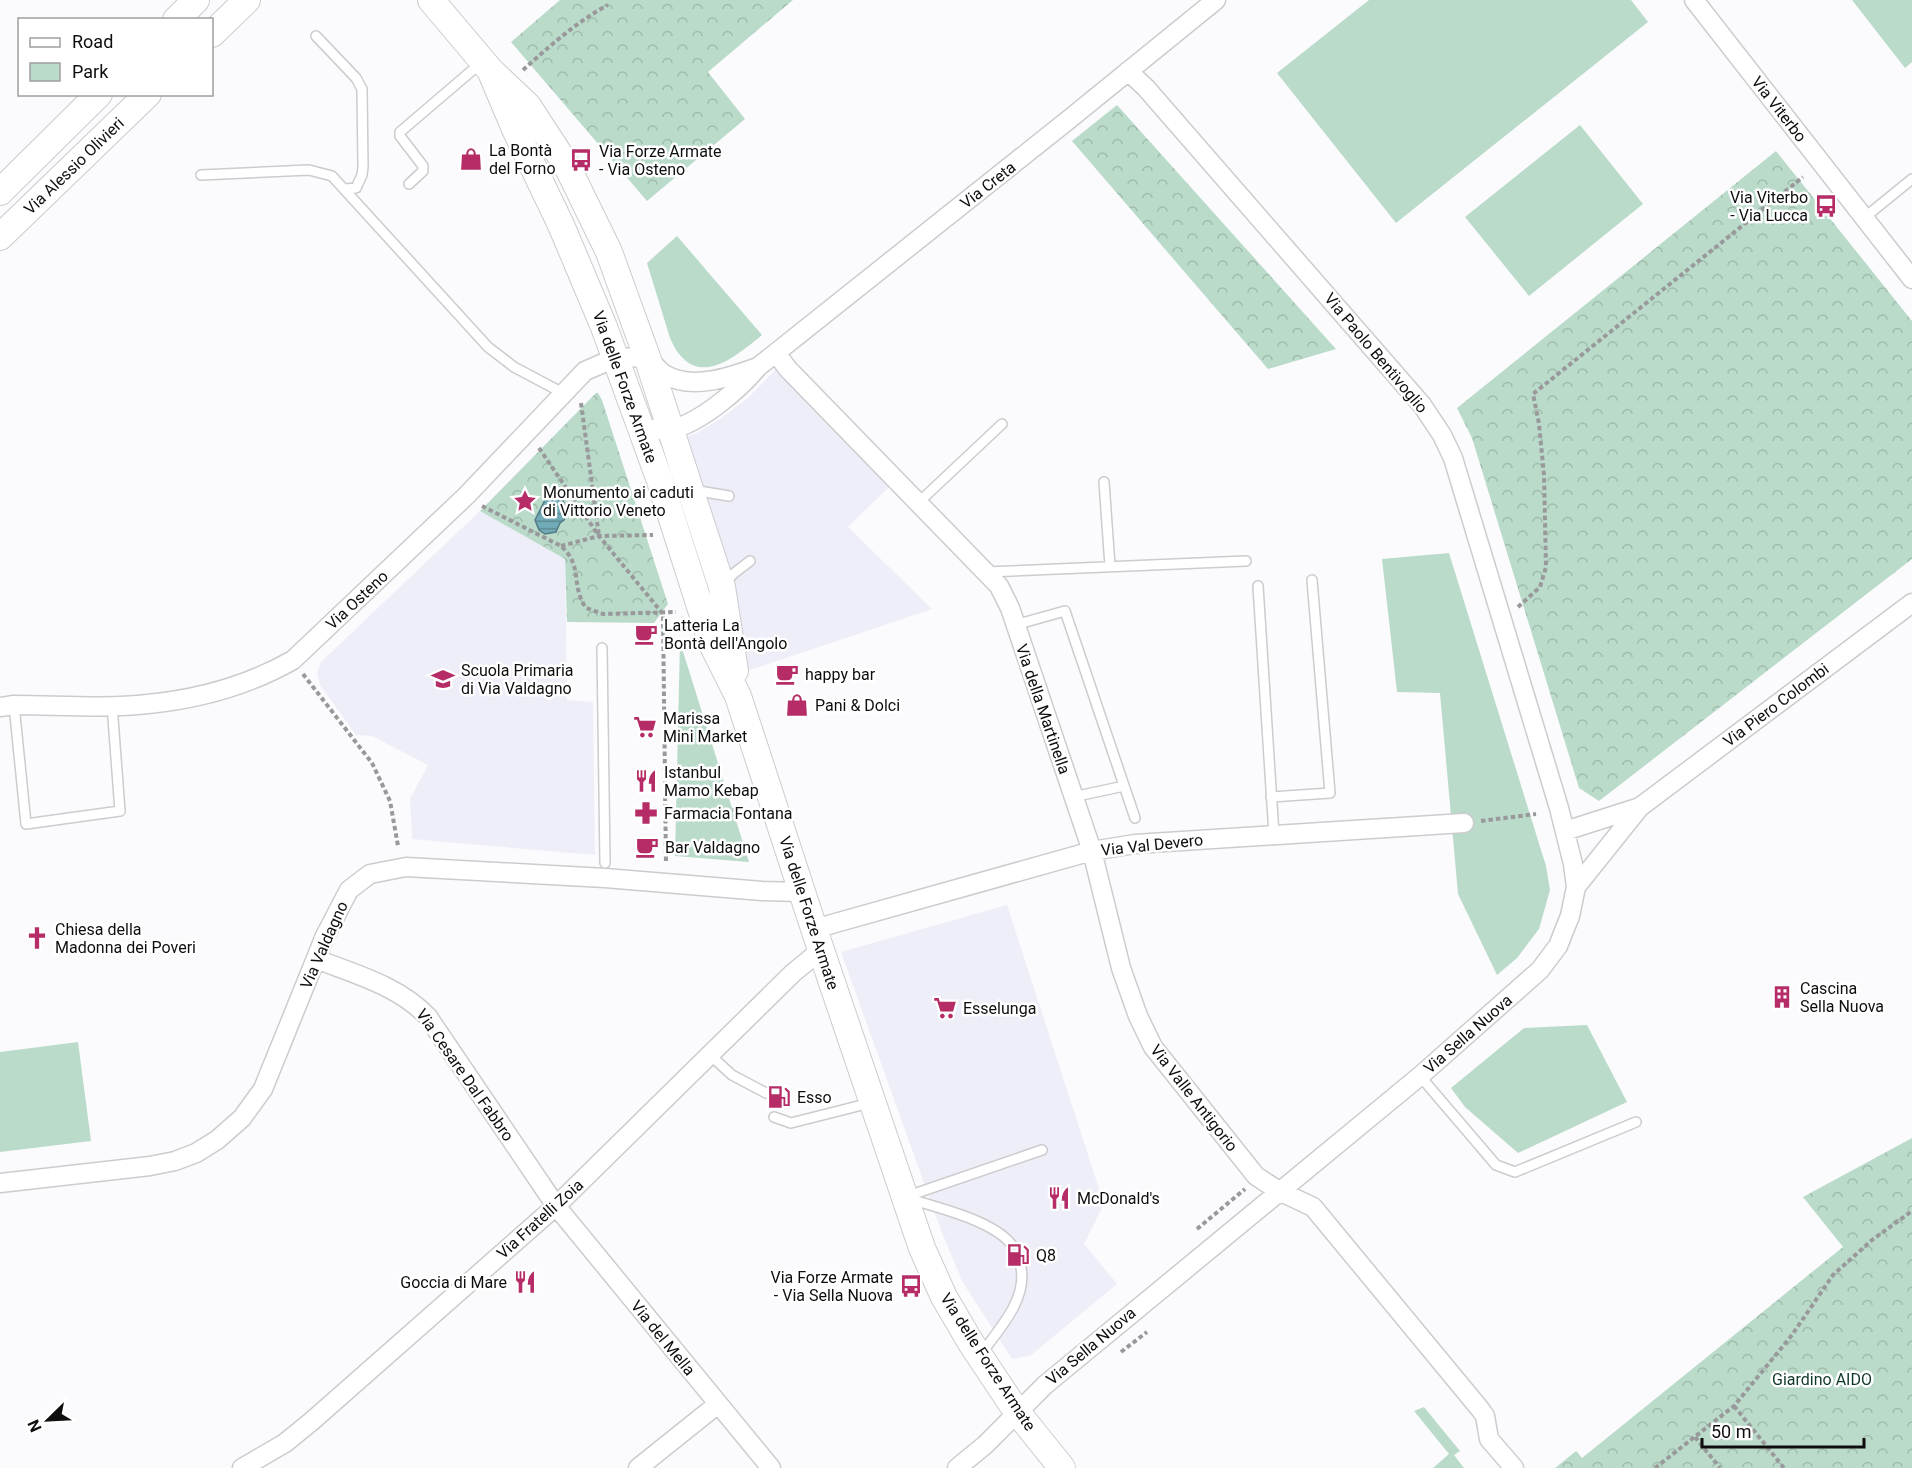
<svg xmlns="http://www.w3.org/2000/svg" width="1912" height="1468" viewBox="0 0 1912 1468" font-family="Roboto,sans-serif">
<style>
.built{fill:#edeef8}
.green{fill:#badbca}
.forest{fill:url(#forest-crowns)}
.water{fill:url(#water-rules);stroke:#537c85;stroke-width:1.5}
.lines{fill:none;stroke-linecap:round;stroke-linejoin:round}
.lane-casing{stroke:#cccccf;stroke-width:12}
.street-casing{stroke:#cccccf;stroke-width:21}
.secondary-casing{stroke:#cccccf;stroke-width:28}
.path{stroke:#99999b;stroke-width:4;stroke-dasharray:4.5 3;stroke-linecap:butt}
.lane{stroke:#fff;stroke-width:9}
.street{stroke:#fff;stroke-width:18}
.secondary{stroke:#fff;stroke-width:26}
.labels{text-anchor:middle;dominant-baseline:central;stroke-width:5;stroke-linejoin:round;paint-order:stroke}
.street-label{font-size:16px;fill:#0e0e0f;stroke:#fff}
.poi-label{font-size:16px;fill:#0e0e0f;stroke:#fff;text-anchor:start}
.park-label{font-size:16px;fill:#0f3928;stroke:#fff}
</style>
<defs>
<pattern id="forest-crowns" width="20" height="18" patternUnits="userSpaceOnUse" patternTransform="scale(1.5)"><rect width="20" height="18" fill="#badbca"/><path d="M2 6a3 3 0 1 1 6 0M12 15a3 3 0 1 1 6 0" fill="none" stroke="#9fbbac"/></pattern>
<pattern id="water-rules" width="6" height="5" patternUnits="userSpaceOnUse" patternTransform="scale(1.5)"><rect width="6" height="5" fill="#71abb8"/><path d="M0 2.5h6" fill="none" stroke="#5b8a94"/></pattern>
</defs>
<rect width="100%" height="100%" fill="#fbfbfd"/>
<path class="built" d="M 776,369 L 891,485 L 848,527 L 932,609 L 741,673 L 667,444 L 697,433 L 720,419 L 748,398 Z
M 480,511 L 565,559 L 567,700 L 593,702 L 595,855 L 412,839 L 410,799 L 428,765 L 372,736 L 356,735 L 320,685 L 317,673 L 321,662 Z
M 1007,905 L 1104,1204 L 1084,1244 L 1117,1284 L 1030,1356 L 1012,1359 L 962,1281 L 941,1230 L 841,952 Z"/>
<path class="green" d="M 1369,0 L 1631,0 L 1648,22 L 1396,223 L 1277,73 Z
M 1852,0 L 1912,0 L 1912,62 L 1905,68 Z
M 1580,125 L 1643,204 L 1529,296 L 1465,217 Z
M 677,236 L 762,335 C 731,361 693,391 670,338 L 647,263 Z
M 1449,553 L 1546,866 L 1550,890 L 1539,929 L 1517,958 L 1497,975 L 1458,894 L 1440,693 L 1397,692 L 1382,559 Z
M 680,642 L 749,862 L 675,856 Z
M 1587,1025 L 1627,1102 L 1518,1153 L 1465,1107 L 1451,1088 L 1524,1028 Z
M 78,1042 L 91,1141 L 0,1152 L 0,1052 Z
M 1424,1407 L 1460,1451 L 1454,1455 L 1464,1468 L 1433,1468 L 1449,1454 L 1414,1411 Z"/>
<path class="forest" d="M 560,0 L 793,0 L 708,72 L 745,119 L 647,201 L 511,42 Z
M 1117,105 L 1336,349 L 1268,369 L 1072,141 Z
M 1776,151 L 1912,321 L 1912,559 L 1599,801 L 1579,788 L 1472,438 L 1457,408 Z
M 596,393 L 598,393 L 602,400 L 668,604 L 654,623 L 567,622 L 565,559 L 480,511 Z
M 1912,1138 L 1912,1468 L 1555,1468 L 1576,1451 L 1582,1458 L 1843,1247 L 1803,1197 Z"/>
<path class="water" d="M 555,497 L 563,500 L 567,514 L 564,520 L 560,523 L 556,532 L 545,534 L 539,530 L 535,520 L 545,500 Z"/>
<g class="lines">
<g class="lane-casing">
<path id="lane" d="M 316,36 L 356,78 L 362,89 L 363,167 L 362,175 L 356,188 L 346,189
M 201,175 L 309,170 L 332,176 L 488,347 L 514,367 L 563,393
M 409,184 L 423,171 L 423,166 L 400,136 L 400,132 L 482,62
M 1864,218 L 1912,179
M 1104,482 L 1110,566
M 693,490 L 729,496
M 918,503 L 1002,424
M 987,572 L 1246,561
M 725,583 L 733,574 L 750,561
M 1258,586 L 1274,835
M 1015,625 L 1065,611 L 1135,818
M 602,648 L 605,863
M 14,705 L 26,824 L 120,811 L 112,705
M 1073,797 L 1124,786
M 1271,797 L 1330,793 L 1312,580
M 710,1055 L 732,1075 L 766,1093
M 1420,1076 L 1496,1165 L 1515,1172 L 1636,1122
M 774,1117 L 791,1123 L 870,1103
M 905,1197 L 1042,1150
M 910,1199 C 939,1208 993,1221 1011,1244
M 981,1354 C 999,1329 1027,1300 1021,1268"/>
</g>
<g class="street-casing">
<path id="street" d="M 1694,0 L 1912,279
M 776,353 L 788,369 L 999,586 L 1010,608 L 1092,851 L 1121,968 L 1138,1016 L 1153,1047 L 1256,1176 L 1279,1191 L 1313,1207 L 1480,1409 L 1485,1416 L 1489,1439 L 1514,1468
M 640,427 C 650,428 663,432 672,429 C 700,423 740,389 758,367 L 1067,121 L 1216,0
M 0,707 L 14,705 C 58,705 104,709 148,704 C 199,699 249,685 293,660 L 467,495 L 585,371 L 615,358 L 647,357 C 652,362 658,370 664,374 C 692,391 730,377 758,367
M 1565,831 L 1640,807
M 1576,887 L 1640,807 L 1912,603
M 814,929 L 1092,851 L 1135,844 L 1464,823
M 316,959 C 355,974 399,986 428,1017 L 556,1206 L 771,1468
M 0,1183 L 150,1166 L 175,1161 L 196,1153 L 217,1140 L 242,1118 L 263,1089 L 325,936 L 349,890 L 370,874 L 406,867 L 605,878 L 762,891 L 802,892
M 242,1468 L 285,1443 L 312,1421 L 556,1206 L 793,973 L 821,950
M 638,1468 L 718,1404
M 957,1468 L 985,1445 L 1045,1385 L 1420,1076 L 1540,970 L 1558,946 L 1570,916 L 1576,887 L 1573,864 L 1559,808 L 1453,458 L 1442,435 L 1422,405 L 1146,88 L 1128,71"/>
</g>
<g class="secondary-casing">
<path id="secondary" d="M 431,0 L 490,70 L 528,106 L 567,166 L 609,252 L 647,357 L 722,587 L 735,671
M 176,20 L 196,0
M 212,34 L 247,0
M 490,70 L 515,129 L 561,225 L 604,327 L 659,478 L 712,644 L 738,696 L 821,950 L 922,1248 L 944,1297 L 971,1343 L 1017,1412 L 1062,1468
M 0,192 L 99,94
M 0,237 L 148,94"/>
</g>
<path class="path" d="M 523,70 C 550,46 576,22 608,5
M 581,403 L 599,536
M 539,448 L 599,536 L 663,614 L 666,864
M 482,506 L 561,546 C 584,567 570,585 586,608 L 603,614 L 676,612
M 561,546 L 599,536 L 653,535
M 1518,607 L 1540,587 L 1546,567 L 1544,475 L 1539,424 L 1533,394 L 1803,177
M 303,674 L 372,763 L 390,801 L 398,846
M 665,810 L 736,810
M 1481,821 L 1536,814
M 1197,1229 L 1245,1189
M 1121,1352 L 1147,1332
M 1734,1406 L 1784,1468
M 1695,1437 L 1720,1468
M 1655,1468 L 1734,1406 L 1792,1335 L 1833,1275 L 1872,1240 L 1912,1211"/>
<use href="#lane" class="lane"/>
<use href="#street" class="street"/>
<use href="#secondary" class="secondary"/>
</g>
<defs>
<g id="shop-bare" transform="scale(1.8)"><path d="M-5-2.5h2.3a2.7 3.5 0 0 1 5.4 0H5L5.5 6h-11ZM-1.5-2.5h3a1.5 2.3 0 0 0-3 0Z" fill="#b62c67" stroke="#fff" stroke-width="2.5" paint-order="stroke"/></g>
<g id="bus-bare" transform="scale(1.8)"><path d="M-5-6H5V4H4V6H2V4H-2V6H-4V4H-5ZM-3.5-4V0h7V-4ZM-3.5 1.2v1.5H-2V1.2ZM2 1.2v1.5H3.5V1.2Z" fill="#b62c67" stroke="#fff" stroke-width="2.5" paint-order="stroke"/></g>
<g id="sight-bare" transform="scale(1.8)"><path d="M0-6L1.8-2.2L6-1.7L2.9 1.2L3.7 5.4L0 3.3L-3.7 5.4L-2.9 1.2L-6-1.7L-1.8-2.2Z" fill="#b62c67" stroke="#fff" stroke-width="2.5" paint-order="stroke"/></g>
<g id="cafe-bare" transform="scale(1.8)"><path d="M-5.5-4.5H6V0H3Q3 3.5 0 3.5H-2.5Q-5.5 3.5-5.5 0ZM3-3.2v2h1.7v-2ZM-6 4.5H4V6H-6Z" fill="#b62c67" stroke="#fff" stroke-width="2.5" paint-order="stroke"/></g>
<g id="school-bare" transform="scale(1.8)"><path d="M0-5L7-2L0 1L-7-2ZM-4 1L0 2.5L4 1V4Q0 6-4 4Z" fill="#b62c67" stroke="#fff" stroke-width="2.5" paint-order="stroke"/></g>
<g id="supermarket-bare" transform="scale(1.8)"><path d="M-6-5.5h2.5l.6 2H6L4.5 2H-2.5L-4.4-4H-6ZM-1.5 3.2a1.3 1.3 0 1 0 .1 0ZM3 3.2a1.3 1.3 0 1 0 .1 0Z" fill="#b62c67" stroke="#fff" stroke-width="2.5" paint-order="stroke"/></g>
<g id="restaurant-bare" transform="scale(1.8)"><path d="M-5-6h1v4h1v-4h1v4h1v-4h1v5L-1.5 .5V6h-2V.5L-5-1ZM5-6V6H3V1.5H1.5Q1.5-4 5-6Z" fill="#b62c67" stroke="#fff" stroke-width="2.5" paint-order="stroke"/></g>
<g id="pharmacy-bare" transform="scale(1.8)"><path d="M-2-6h4v4h4v4h-4v4h-4v-4h-4v-4h4Z" fill="#b62c67" stroke="#fff" stroke-width="2.5" paint-order="stroke"/></g>
<g id="church-bare" transform="scale(1.8)"><path d="M-1.2-6h2.4v3.5h3.3v2.4h-3.3V6h-2.4V-.1h-3.3v-2.4h3.3Z" fill="#b62c67" stroke="#fff" stroke-width="2.5" paint-order="stroke"/></g>
<g id="building-bare" transform="scale(1.8)"><path d="M-4-6H4V6H1V3H-1V6H-4ZM-2.5-4.3h1.7v1.8h-1.7ZM.8-4.3h1.7v1.8H.8ZM-2.5-1h1.7V.8h-1.7ZM.8-1h1.7V.8H.8Z" fill="#b62c67" stroke="#fff" stroke-width="2.5" paint-order="stroke"/></g>
<g id="fuel-bare" transform="scale(1.8)"><path d="M-5.5-6h7V0h2V4h1.3V-2.5L3-4.5l.8-.8L6-3V5H2.5V1h-1V6h-7ZM-4.2-4.7v3.2H.2V-4.7Z" fill="#b62c67" stroke="#fff" stroke-width="2.5" paint-order="stroke"/></g>
</defs>
<g fill-rule="evenodd">
<use href="#shop-bare" x="471" y="159"/>
<use href="#bus-bare" x="581" y="160"/>
<use href="#bus-bare" x="1826" y="206"/>
<use href="#sight-bare" x="525" y="501"/>
<use href="#cafe-bare" x="646" y="634"/>
<use href="#cafe-bare" x="787" y="674"/>
<use href="#school-bare" x="443" y="679"/>
<use href="#shop-bare" x="797" y="705"/>
<use href="#supermarket-bare" x="645" y="727"/>
<use href="#restaurant-bare" x="646" y="781"/>
<use href="#pharmacy-bare" x="646" y="813"/>
<use href="#cafe-bare" x="647" y="847"/>
<use href="#church-bare" x="37" y="938"/>
<use href="#building-bare" x="1782" y="997"/>
<use href="#supermarket-bare" x="945" y="1008"/>
<use href="#fuel-bare" x="779" y="1097"/>
<use href="#restaurant-bare" x="1059" y="1198"/>
<use href="#fuel-bare" x="1018" y="1255"/>
<use href="#restaurant-bare" x="525" y="1282"/>
<use href="#bus-bare" x="911" y="1286"/>
</g>
<g class="labels">
<g class="street-label">
<text transform="translate(1779 109) rotate(52)">Via Viterbo</text>
<text transform="translate(74 166) rotate(-44)">Via Alessio Olivieri</text>
<text transform="translate(988 185) rotate(-38)">Via Creta</text>
<text transform="translate(1376 353) rotate(50)">Via Paolo Bentivoglio</text>
<text transform="translate(625 387) rotate(70)">Via delle Forze Armate</text>
<text transform="translate(357 600) rotate(-43)">Via Osteno</text>
<text transform="translate(1776 705) rotate(-37)">Via Piero Colombi</text>
<text transform="translate(1043 709) rotate(71)">Via della Martinella</text>
<text transform="translate(1152 845) rotate(-6)">Via Val Devero</text>
<text transform="translate(809 913) rotate(72)">Via delle Forze Armate</text>
<text transform="translate(324 945) rotate(-66)">Via Valdagno</text>
<text transform="translate(1468 1034) rotate(-41)">Via Sella Nuova</text>
<text transform="translate(465 1075) rotate(55)">Via Cesare Dal Fabbro</text>
<text transform="translate(1194 1098) rotate(52)">Via Valle Antigorio</text>
<text transform="translate(540 1219) rotate(-42)">Via Fratelli Zoia</text>
<text transform="translate(663 1338) rotate(51)">Via del Mella</text>
<text transform="translate(1091 1346) rotate(-40)">Via Sella Nuova</text>
<text transform="translate(988 1362) rotate(57)">Via delle Forze Armate</text>
</g>
<g class="poi-label">
<text x="489" y="150">La Bontà<tspan x="489" dy="18">del Forno</tspan></text>
<text x="599" y="151">Via Forze Armate<tspan x="599" dy="18">- Via Osteno</tspan></text>
<text x="1808" y="197" text-anchor="end">Via Viterbo<tspan x="1808" dy="18">- Via Lucca</tspan></text>
<text x="543" y="492">Monumento ai caduti<tspan x="543" dy="18">di Vittorio Veneto</tspan></text>
<text x="664" y="625">Latteria La<tspan x="664" dy="18">Bontà dell'Angolo</tspan></text>
<text x="461" y="670">Scuola Primaria<tspan x="461" dy="18">di Via Valdagno</tspan></text>
<text x="805" y="674">happy bar</text>
<text x="815" y="705">Pani &amp; Dolci</text>
<text x="663" y="718">Marissa<tspan x="663" dy="18">Mini Market</tspan></text>
<text x="664" y="772">Istanbul<tspan x="664" dy="18">Mamo Kebap</tspan></text>
<text x="664" y="813">Farmacia Fontana</text>
<text x="665" y="847">Bar Valdagno</text>
<text x="55" y="929">Chiesa della<tspan x="55" dy="18">Madonna dei Poveri</tspan></text>
<text x="1800" y="988">Cascina<tspan x="1800" dy="18">Sella Nuova</tspan></text>
<text x="963" y="1008">Esselunga</text>
<text x="797" y="1097">Esso</text>
<text x="1077" y="1198">McDonald's</text>
<text x="1036" y="1255">Q8</text>
<text x="893" y="1277" text-anchor="end">Via Forze Armate<tspan x="893" dy="18">- Via Sella Nuova</tspan></text>
<text x="507" y="1282" text-anchor="end">Goccia di Mare</text>
</g>
<g class="park-label">
<text x="1822" y="1379">Giardino AIDO</text>
</g>
</g>
<rect x="18" y="18" width="195" height="78" fill="#ffffff" stroke="#9f9f9f" stroke-width="1.5"/>
<rect x="30" y="38" width="30" height="9" fill="#ffffff" stroke="#9f9f9f" stroke-width="1.5"/>
<text x="72" y="48" font-size="18" fill="#0e0e0f">Road</text>
<rect x="30" y="63" width="30" height="18" fill="#badbca" stroke="#9f9f9f" stroke-width="1.5"/>
<text x="72" y="78" font-size="18" fill="#0e0e0f">Park</text>
<g transform="translate(48 1420) rotate(246)" stroke="#ffffff" stroke-width="4.5" paint-order="stroke">
<path d="M0-4.5L10 22L0 15L-10 22Z" fill="#0e0e0f"/>
<text y="-9" font-size="16" font-weight="bold" text-anchor="middle" fill="#0e0e0f">N</text>
</g>
<path d="M1702 1438v9h162v-9" fill="none" stroke="#0e0e0f" stroke-width="3"/>
<text x="1711" y="1438" font-size="18" fill="#0e0e0f" stroke="#ffffff" stroke-width="4.5" paint-order="stroke">50 m</text>
</svg>
